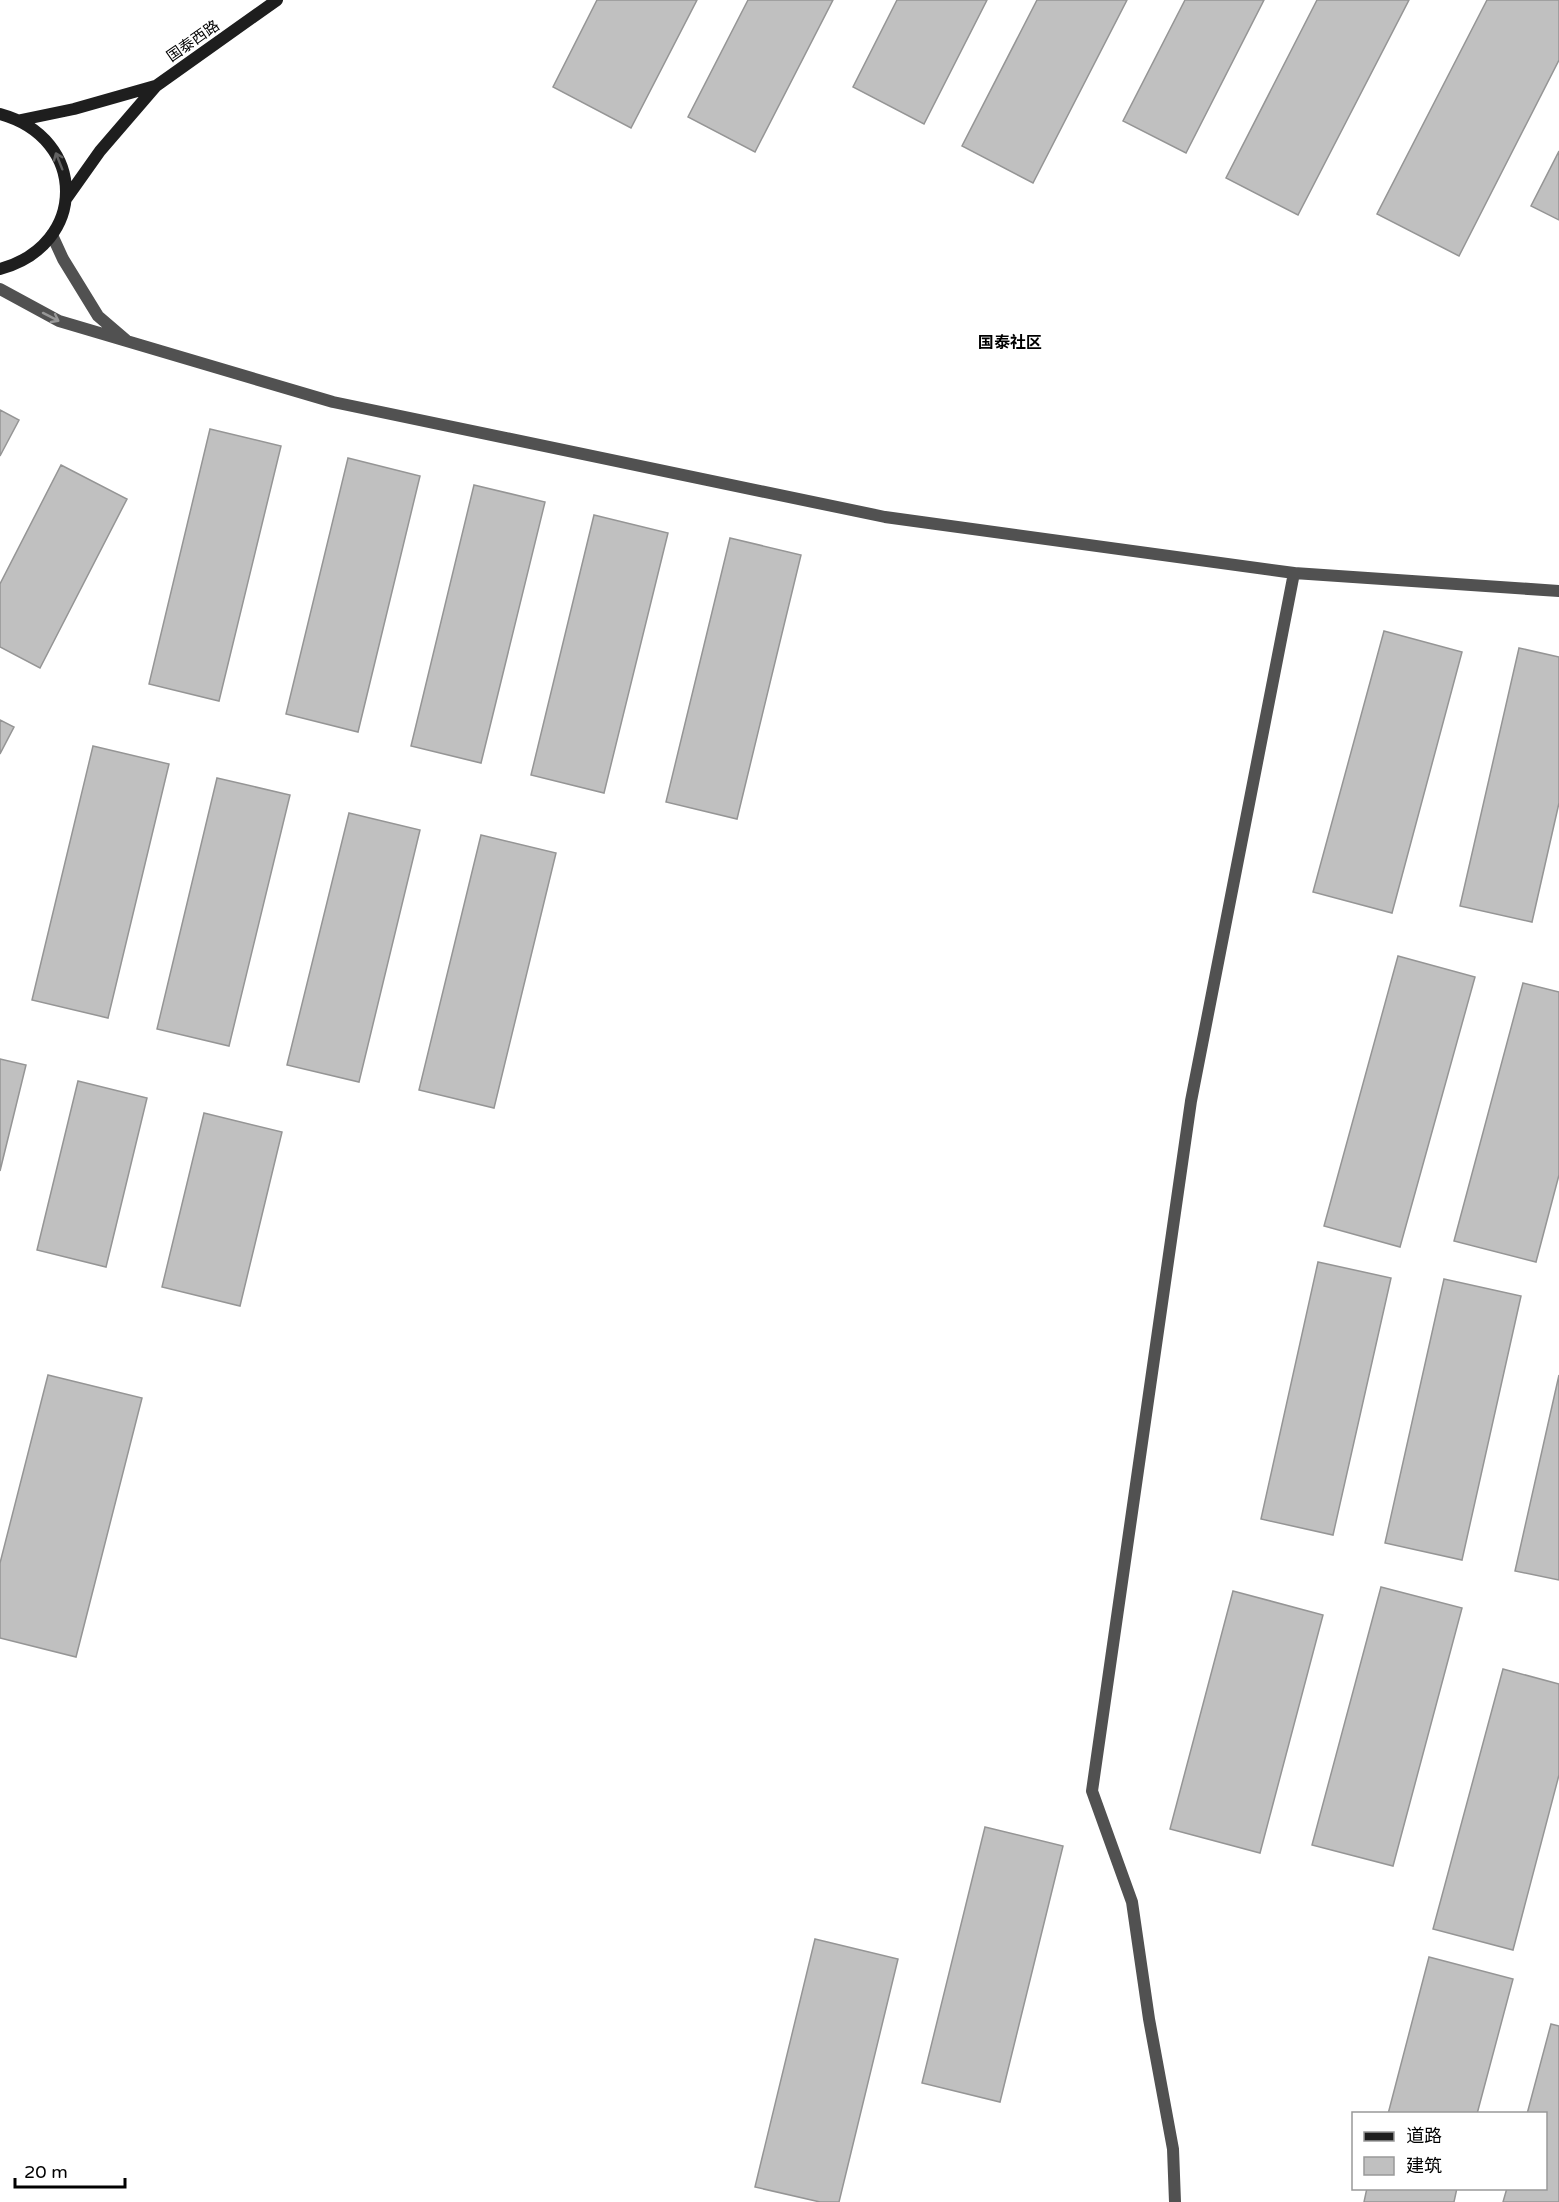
<svg xmlns="http://www.w3.org/2000/svg" width="1559" height="2202" viewBox="0 0 1559 2202" font-family="'Varela Round','Noto Sans SC',sans-serif">
<style>
.building{fill:#c0c0c0;stroke:#959595;stroke-width:1.5}
.lines{fill:none;stroke-linecap:round;stroke-linejoin:round}
.street{stroke:#515151;stroke-width:12}
.secondary{stroke:#1e1e1e;stroke-width:12}
.oneway{stroke:#626262}
.oneway2{stroke:#979797}
.labels{text-anchor:middle;dominant-baseline:central;stroke-width:4.5;stroke-linejoin:round;paint-order:stroke}
.street-label{font-size:15px;fill:#000;stroke:#fff}
.neighbourhood-label{font-size:16px;font-weight:bold;fill:#000;stroke:#fff}
</style>
<rect width="100%" height="100%" fill="#fff"/>
<path class="building" d="M 597,0 L 697,0 L 631,128 L 553,87 Z
M 748,0 L 833,0 L 755,152 L 688,117 Z
M 897,0 L 987,0 L 924,124 L 853,87 Z
M 1037,0 L 1127,0 L 1033,183 L 962,146 Z
M 1185,0 L 1264,0 L 1186,153 L 1123,121 Z
M 1317,0 L 1409,0 L 1298,215 L 1226,178 Z
M 1487,0 L 1559,0 L 1559,60 L 1459,256 L 1377,214 Z
M 1559,151 L 1559,220 L 1531,206 Z
M 0,410 L 19,420 L 0,456 Z
M 210,429 L 281,446 L 219,701 L 149,684 Z
M 348,458 L 420,476 L 358,732 L 286,714 Z
M 61,465 L 127,499 L 40,668 L 0,647 L 0,584 Z
M 474,485 L 545,502 L 481,763 L 411,746 Z
M 594,515 L 668,533 L 604,793 L 531,775 Z
M 730,538 L 801,555 L 737,819 L 666,802 Z
M 1384,631 L 1462,652 L 1392,913 L 1313,892 Z
M 1519,648 L 1559,657 L 1559,803 L 1532,922 L 1460,906 Z
M 0,720 L 14,727 L 0,754 Z
M 93,746 L 169,764 L 108,1018 L 32,1000 Z
M 217,778 L 290,795 L 229,1046 L 157,1029 Z
M 349,813 L 420,830 L 359,1082 L 287,1065 Z
M 481,835 L 556,853 L 494,1108 L 419,1090 Z
M 1398,956 L 1475,977 L 1400,1247 L 1324,1226 Z
M 1523,983 L 1559,992 L 1559,1175 L 1536,1262 L 1454,1241 Z
M 0,1059 L 26,1065 L 0,1171 Z
M 78,1081 L 147,1098 L 106,1267 L 37,1250 Z
M 204,1113 L 282,1132 L 240,1306 L 162,1287 Z
M 1318,1262 L 1391,1278 L 1333,1535 L 1261,1519 Z
M 1444,1279 L 1521,1296 L 1462,1560 L 1385,1543 Z
M 48,1375 L 142,1398 L 76,1657 L 0,1638 L 0,1563 Z
M 1559,1375 L 1559,1580 L 1515,1571 Z
M 1381,1587 L 1462,1608 L 1393,1866 L 1312,1845 Z
M 1233,1591 L 1323,1615 L 1260,1853 L 1170,1829 Z
M 1503,1669 L 1559,1684 L 1559,1775 L 1513,1950 L 1433,1929 Z
M 985,1827 L 1063,1846 L 1000,2102 L 922,2083 Z
M 815,1939 L 898,1959 L 839,2202 L 820,2202 L 755,2187 Z
M 1429,1957 L 1513,1979 L 1477,2114 L 1388,2114 Z
M 1551,2024 L 1559,2026 L 1559,2202 L 1503,2202 L 1507,2188 L 1546,2188 L 1546,2114 L 1527,2114 Z
M 1367,2188 L 1457,2188 L 1454,2202 L 1364,2202 Z"/>
<g class="lines">
<path class="street" d="M 52,235 L 63,259 L 98,316 L 126,340
M 0,289 L 59,321 L 333,402 L 885,517 L 1294,573 L 1559,591
M 1175,2202 L 1173,2149 L 1149,2019 L 1132,1902 L 1092,1791 L 1191,1101 L 1294,573"/>
<path class="secondary" d="M 0,114 C 88,138 88,245 0,269
M 21,120 L 74,109 L 155,86
M 66,199 L 100,151 L 156,86 L 277,0"/>
</g>
<defs><path id="oneway-shaft" d="M-6 0H5M1.5-3L5.5 0L1.5 3" fill="none" stroke-width="1.6" stroke-linecap="round" stroke-linejoin="round" transform="scale(1.5)"/></defs>
<use class="oneway" href="#oneway-shaft" transform="translate(59 161) rotate(-112)"/>
<use class="oneway2" href="#oneway-shaft" transform="translate(51 317) rotate(27)"/>
<g class="labels">
<g class="street-label">
<text transform="translate(193 41) rotate(-35)">国泰西路</text>
</g>
<g class="neighbourhood-label">
<text x="1010" y="343">国泰社区</text>
</g>
</g>
<rect x="1352" y="2112" width="195" height="78" fill="#ffffff" stroke="#999999" stroke-width="1.5"/>
<rect x="1364" y="2132" width="30" height="9" fill="#1e1e1e" stroke="#999999" stroke-width="1.5"/>
<text x="1406" y="2142" font-size="18" fill="#000000">道路</text>
<rect x="1364" y="2157" width="30" height="18" fill="#c0c0c0" stroke="#999999" stroke-width="1.5"/>
<text x="1406" y="2172" font-size="18" fill="#000000">建筑</text>
<path d="M15 2178v9h110v-9" fill="none" stroke="#000000" stroke-width="3"/>
<text x="24" y="2178" font-size="18" fill="#000000" stroke="#ffffff" stroke-width="4.5" paint-order="stroke">20 m</text>
</svg>
